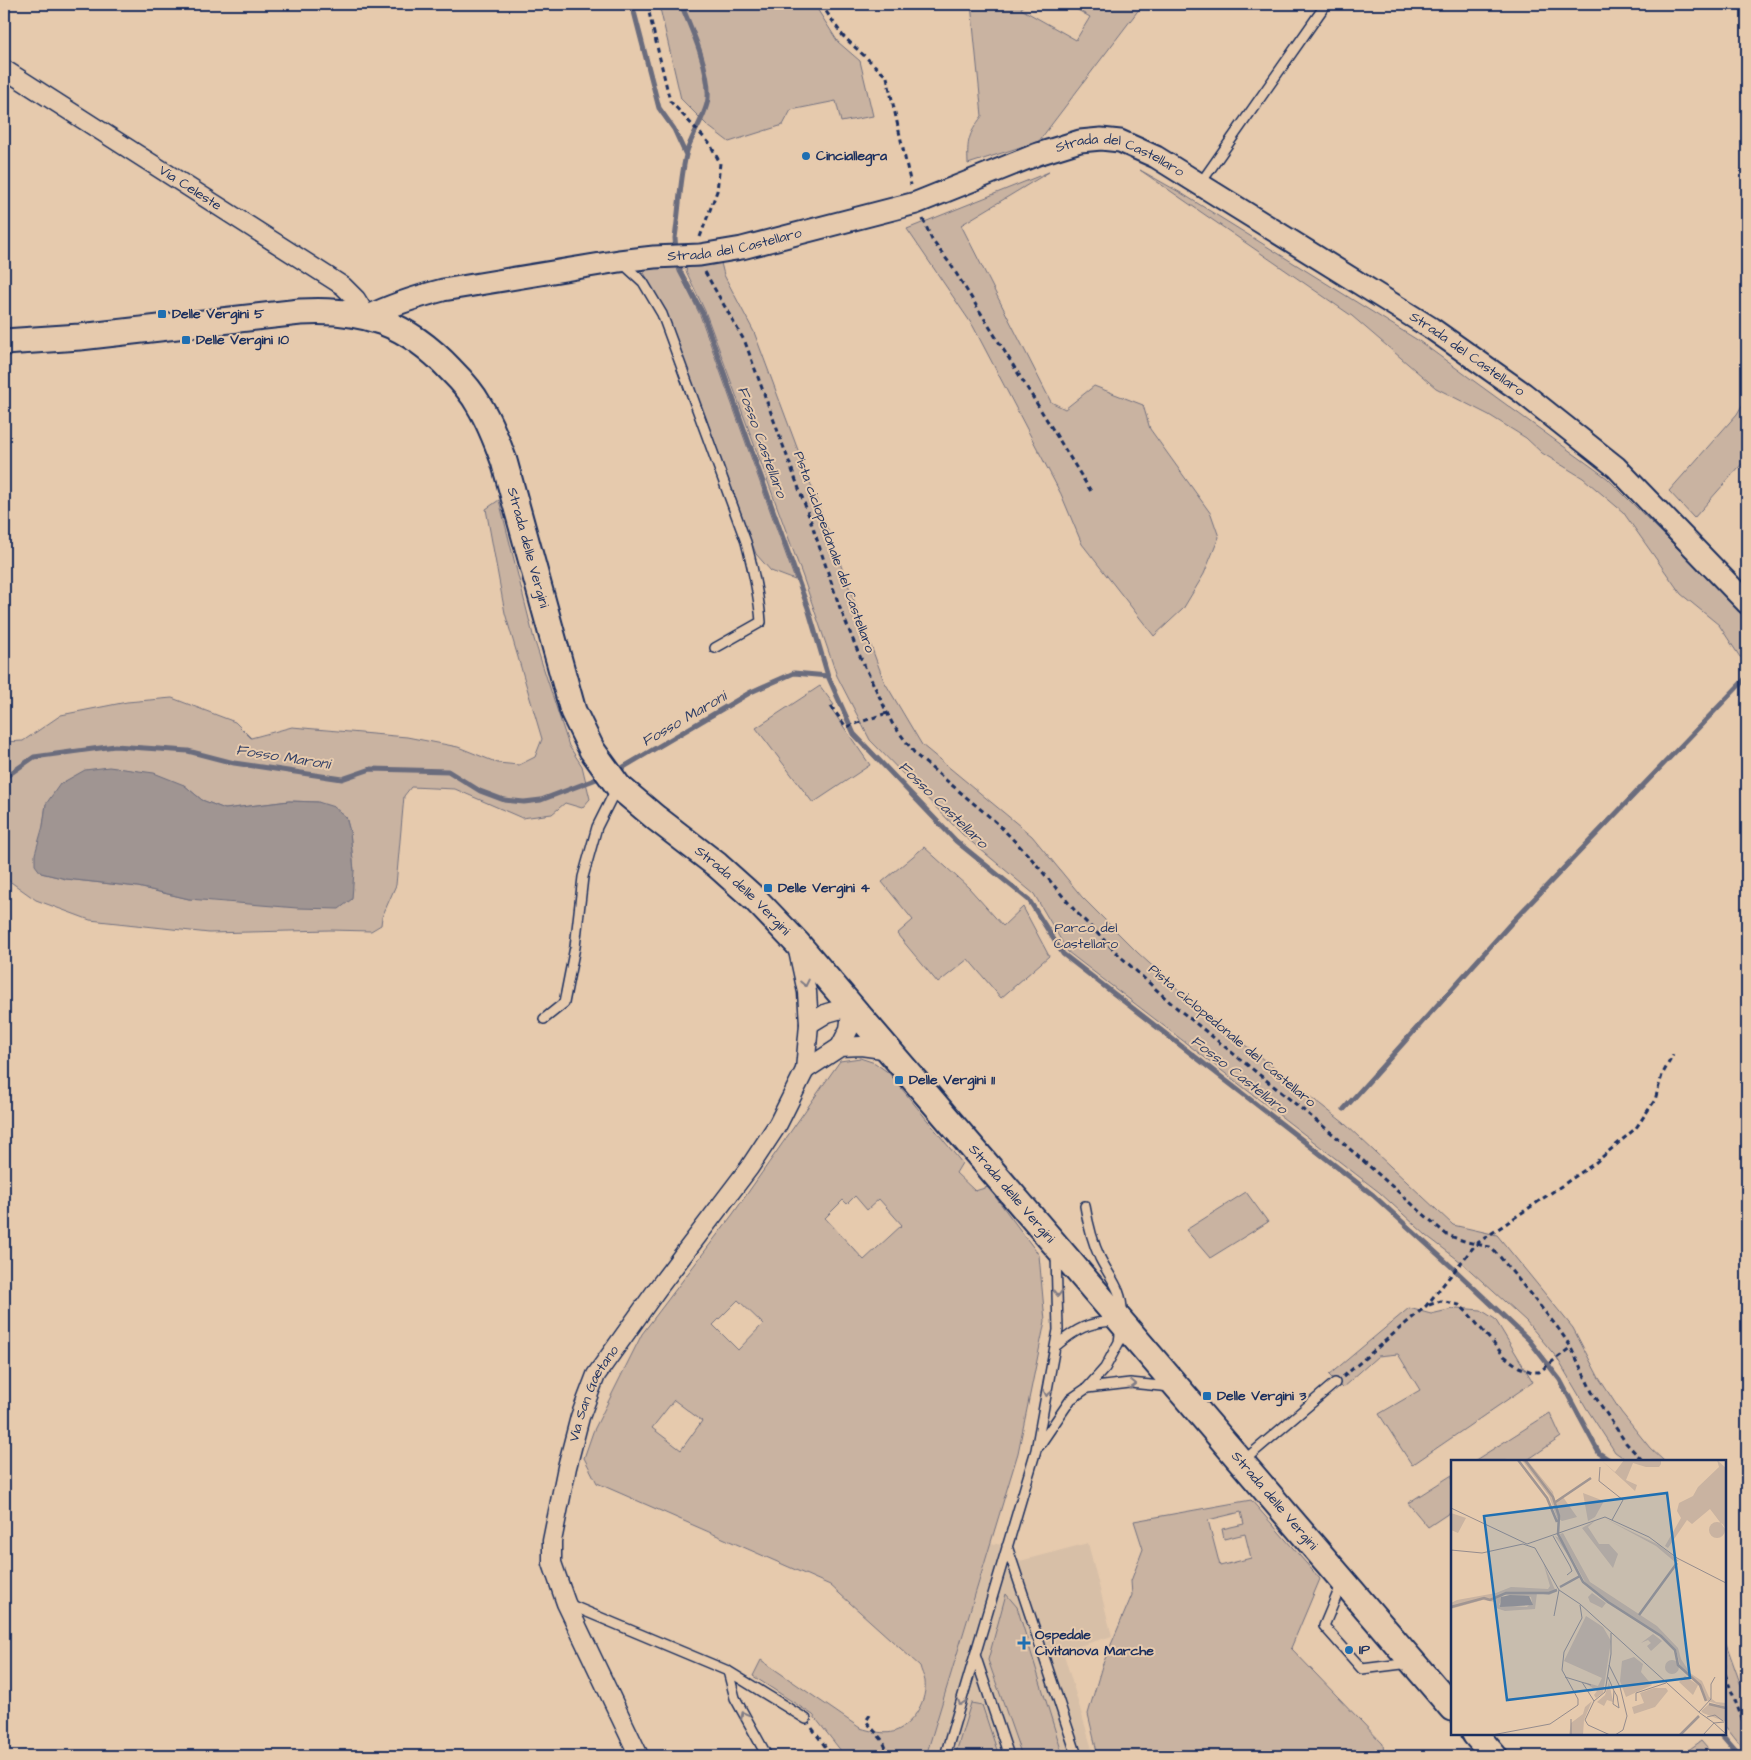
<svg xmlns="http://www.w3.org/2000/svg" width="1751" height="1760" viewBox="0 0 1751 1760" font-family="'Architects Daughter',sans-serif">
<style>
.built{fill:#d7bfa7}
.green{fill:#c9b3a1;stroke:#727180;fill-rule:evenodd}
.water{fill:#a09592;stroke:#6b6c7d}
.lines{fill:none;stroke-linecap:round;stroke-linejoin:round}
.stream{stroke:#6b6c7d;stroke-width:5}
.service-casing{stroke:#1b2f5e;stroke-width:12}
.minor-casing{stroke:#1b2f5e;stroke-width:21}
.tertiary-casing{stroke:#1b2f5e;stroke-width:25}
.secondary-casing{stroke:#1b2f5e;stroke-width:29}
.path{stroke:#1b2f5e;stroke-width:3;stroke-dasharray:5 4;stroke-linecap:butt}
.service{stroke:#e6caad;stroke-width:9}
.minor{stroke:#e6caad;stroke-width:18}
.tertiary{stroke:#e6caad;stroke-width:21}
.secondary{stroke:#e6caad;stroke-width:25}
.oneway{stroke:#807c86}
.poi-dot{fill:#1f6fb2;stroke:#e6caad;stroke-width:2}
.labels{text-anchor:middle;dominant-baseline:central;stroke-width:4;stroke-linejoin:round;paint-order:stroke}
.poi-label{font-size:14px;font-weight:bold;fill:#1b2f5e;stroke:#e6caad;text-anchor:start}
.street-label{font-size:14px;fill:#1b2f5e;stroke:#e6caad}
.park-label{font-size:14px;fill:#2c3c65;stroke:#e6caad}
.water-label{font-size:15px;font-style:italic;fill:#2f3e66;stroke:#e6caad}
.inset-river{fill:none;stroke:#a09592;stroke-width:2.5}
.inset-road{fill:none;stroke:#958c8d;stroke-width:1}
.view{fill:#1f6fb2;fill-opacity:0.15;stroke:#1f6fb2;stroke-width:2.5}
.inset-edge{fill:none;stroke:#1b2f5e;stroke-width:2.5}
</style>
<rect width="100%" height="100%" fill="#e6caad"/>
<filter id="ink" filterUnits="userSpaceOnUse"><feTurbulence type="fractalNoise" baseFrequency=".02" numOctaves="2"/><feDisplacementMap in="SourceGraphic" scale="10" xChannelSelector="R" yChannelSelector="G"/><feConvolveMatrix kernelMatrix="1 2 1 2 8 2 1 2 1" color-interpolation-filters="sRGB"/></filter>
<g filter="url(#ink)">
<path class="built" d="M 991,1543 L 1007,1546 L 1020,1561 L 1088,1543 L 1112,1636 L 1063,1651 L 1094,1756 L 926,1756 Z"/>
<path class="green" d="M 659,4 L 814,4 L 838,42 L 860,61 L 873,116 L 841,122 L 836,101 L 791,110 L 783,125 L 729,142 L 708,126 L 681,99 Z
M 971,4 L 1024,4 L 1021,9 L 1076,40 L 1090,17 L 1067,4 L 1143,4 L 1039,141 L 968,164 C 967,141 968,135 982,116 Z
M 1140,170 L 1181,193 L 1419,341 L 1607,478 L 1747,618 L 1747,659 L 1740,657 L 1719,625 L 1681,594 L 1623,512 L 1583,478 L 1542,453 L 1526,438 L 1489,415 L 1436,388 L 1352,316 Z
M 1049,172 L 961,225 L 1051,402 L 1065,409 L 1094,386 L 1143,405 L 1150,429 L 1211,514 L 1219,537 L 1204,574 L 1183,609 L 1154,636 L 1082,544 L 1061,494 L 973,326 L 907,229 Z
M 722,252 L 721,263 L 724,275 L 754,332 L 884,681 L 922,745 L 1032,836 L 1082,897 L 1138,953 L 1203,1012 L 1344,1123 L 1453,1225 L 1497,1235 L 1573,1328 L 1599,1378 L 1621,1412 L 1650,1448 L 1664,1461 L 1628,1461 L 1615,1452 L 1587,1409 L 1557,1358 L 1526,1321 L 1461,1262 L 1427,1236 L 1379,1192 L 1068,952 L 1034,894 L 962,834 L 870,740 L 837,676 L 803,577 L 705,311 L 686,271 L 690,256 Z
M 676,266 L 700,315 L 795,580 L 771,571 L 756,554 L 676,338 L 667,315 L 642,269 Z
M 1747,397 L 1747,458 L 1694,518 L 1669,491 L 1737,414 Z
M 499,500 L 534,639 L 569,746 L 582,766 L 590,799 L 582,808 L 565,803 L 552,814 L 522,818 L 455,789 L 411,787 L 404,796 L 396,885 L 382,917 L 381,925 L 371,931 L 330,930 L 209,933 L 90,920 L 36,900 L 8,880 L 4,822 L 4,742 L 23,741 L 61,715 L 127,702 L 172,698 L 235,722 L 251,738 L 292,727 L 407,737 L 458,747 L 498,763 L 519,765 L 535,757 L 542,739 L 505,613 L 486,509 ZM 184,785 L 202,800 L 225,809 L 289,801 L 318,802 L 346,817 L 350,832 L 354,871 L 189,899 L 138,887 L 66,879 L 41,873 L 43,826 L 46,804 Z
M 820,686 L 834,705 L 830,707 L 870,765 L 813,803 L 756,728 Z
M 924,847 L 969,888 L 1003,926 L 1023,907 L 1049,956 L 1001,998 L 968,959 L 938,983 L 897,934 L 913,920 L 882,882 Z
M 860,1058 L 875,1063 L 889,1073 L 962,1163 L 956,1173 L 975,1191 L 988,1187 L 1039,1255 L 1045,1321 L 1018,1453 L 926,1756 L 845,1756 L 813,1715 L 753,1676 L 761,1660 L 860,1728 C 871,1731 887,1736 898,1730 C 915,1721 927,1700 925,1681 C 924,1676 921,1671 920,1666 L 830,1585 L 597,1483 L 584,1458 L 593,1432 L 642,1334 L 733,1214 L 840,1061 ZM 855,1196 L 867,1210 L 879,1199 L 902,1225 L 864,1260 L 825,1218 L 843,1200 L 847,1204 ZM 738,1300 L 763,1324 L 738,1350 L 713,1325 ZM 674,1400 L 702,1421 L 681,1450 L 652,1428 Z
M 1246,1192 L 1268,1222 L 1210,1258 L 1186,1230 Z
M 1409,1308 L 1431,1314 L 1457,1308 L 1481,1310 L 1495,1319 L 1533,1382 L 1412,1465 L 1379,1414 L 1420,1390 L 1398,1354 L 1378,1356 L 1342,1388 L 1329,1375 Z
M 1550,1413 L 1561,1437 L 1526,1461 L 1474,1461 Z
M 1452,1475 L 1452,1511 L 1428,1527 L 1408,1503 Z
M 1251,1500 L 1320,1579 L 1291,1648 L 1383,1744 L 1384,1756 L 1098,1756 L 1088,1714 L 1102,1666 L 1132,1595 L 1131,1581 L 1143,1549 L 1134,1521 ZM 1241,1512 L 1244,1524 L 1222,1529 L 1224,1539 L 1245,1534 L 1251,1558 L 1220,1566 L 1208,1520 Z
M 1006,1594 L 1017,1607 L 1063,1756 L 1022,1756 L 988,1660 Z
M 1725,1641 L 1747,1702 L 1747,1754 L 1725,1726 Z
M 971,1703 L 982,1705 L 999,1756 L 955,1756 Z
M 1701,1741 L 1714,1756 L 1680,1756 Z"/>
<path class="water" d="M 109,767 L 154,773 L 184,785 L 202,800 L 225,809 L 289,801 L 318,802 L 334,807 L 346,817 L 350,832 L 354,871 L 352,899 L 339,909 L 297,908 L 189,899 L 138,887 L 66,879 L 41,873 L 35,865 L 35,854 L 43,826 L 46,804 L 60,784 L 85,770 Z"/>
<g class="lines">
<path class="stream" d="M 632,4 L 659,108 L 674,129 L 686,155
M 676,251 L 675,238 C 679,211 680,181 686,155 C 690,136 707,115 708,98 C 710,70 692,30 681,4
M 678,262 L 680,271 L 703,314 L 808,608 L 828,676 L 854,734 L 956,841 L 1029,900 L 1063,954 L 1373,1195 L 1455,1270 L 1529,1340 L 1560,1380 L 1599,1453 L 1611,1461
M 617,771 L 751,692 L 794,673 L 828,676
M 4,778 L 34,757 L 115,746 L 188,751 L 234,763 L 342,779 L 371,769 L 448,771 L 480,791 L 504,800 L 524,802 L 541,800 L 602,777
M 1344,1109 L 1513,921 L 1747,677
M 1721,1734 L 1740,1756"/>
<g class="service-casing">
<path id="service" d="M 1200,184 L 1324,7 L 1321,4
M 621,262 L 643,282 L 662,314 L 746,542 C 753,569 759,594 761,622 L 715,648
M 544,1019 L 564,1003 L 575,947 L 583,877 L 597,827 L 617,787
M 1085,1206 C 1088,1224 1092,1241 1100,1258 C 1110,1278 1123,1290 1122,1314
M 1057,1345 C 1076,1329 1089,1322 1115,1321
M 1087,1388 L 1130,1383 L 1171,1387
M 1039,1446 L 1071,1399 L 1087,1388 L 1105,1368 L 1119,1342 L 1121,1327
M 1242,1462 L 1335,1383
M 1007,1546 L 1077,1756
M 1342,1583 L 1324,1626 L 1362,1669 L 1410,1663
M 568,1604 L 728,1671 L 806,1719
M 975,1655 L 1009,1756
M 728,1671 L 735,1698 L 767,1756
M 945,1756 L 1036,1450 L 1058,1330 L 1056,1254"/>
</g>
<g class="minor-casing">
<g id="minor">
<path id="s1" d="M 4,69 L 343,286 L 356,299 L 367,317"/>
<path d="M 809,1024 L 827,1013 L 852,1006 L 849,1029 L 840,1047"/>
<path d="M 805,1070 L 840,1047 L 861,1046 L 890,1050"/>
<path id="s2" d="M 639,1756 L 566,1603 L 552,1563 L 552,1541 L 567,1467 L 580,1417 L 596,1375 L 658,1288 L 749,1168 L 778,1124 L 805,1070 L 809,1024 L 807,992 L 797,946"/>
</g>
</g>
<g class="tertiary-casing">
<g id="tertiary">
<path id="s3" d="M 367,317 C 391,305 416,297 443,290 L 619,261 L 654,257 L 700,255 L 742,248 L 916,203 L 1038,154 L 1080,141 L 1101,139 L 1120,141 L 1156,157 L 1431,328 L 1523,393 L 1616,467 L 1747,603"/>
</g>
</g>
<g class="secondary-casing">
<g id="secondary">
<path id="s4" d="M 4,342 L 80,337 L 300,312 C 363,308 407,323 451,370 C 461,380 472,392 479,405 C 490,423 497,442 504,461 L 573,711 L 592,750 L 618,786 L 656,818 L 717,865 L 756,900 L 797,943 L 1452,1708"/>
<path d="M 1475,1734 L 1494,1756"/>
</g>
</g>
<path class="path" d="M 647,4 L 670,101 L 710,144 L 720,163 L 717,191 L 700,237
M 821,4 L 843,36 L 887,77 L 911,185
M 923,219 L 932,240 L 951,265 L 992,331 L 1092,493
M 705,272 L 745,342 L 809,516 L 840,608 L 858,652 L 892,723 L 916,755 L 997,823 L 1030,857 L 1077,913 L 1122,958 L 1172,1004 L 1334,1135 L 1447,1235 L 1467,1242 L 1490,1247 L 1500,1257 L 1558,1328 L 1571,1347 L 1592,1392 L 1626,1443 L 1643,1461
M 831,706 L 846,727 L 887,713
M 1429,1305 L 1441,1301 L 1459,1305 L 1467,1312 L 1504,1356 L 1519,1367 L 1532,1372 L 1539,1372 L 1571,1347
M 1343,1377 L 1426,1306 L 1476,1244 L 1595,1163 L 1636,1128 L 1655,1100 L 1662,1075 L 1673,1055
M 1725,1674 L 1747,1732
M 870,1715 L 866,1721 L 883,1741 L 889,1756
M 812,1728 L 832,1756"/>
<use href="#service" class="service"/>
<use href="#minor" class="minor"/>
<use href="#tertiary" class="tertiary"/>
<use href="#secondary" class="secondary"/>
</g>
<defs><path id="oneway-chevron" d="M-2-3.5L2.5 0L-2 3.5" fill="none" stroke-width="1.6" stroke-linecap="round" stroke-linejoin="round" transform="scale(1.25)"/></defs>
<g class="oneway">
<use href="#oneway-chevron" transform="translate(805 983) rotate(78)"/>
<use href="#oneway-chevron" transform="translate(1058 1293) rotate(89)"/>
<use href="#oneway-chevron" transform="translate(1133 1384) rotate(1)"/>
<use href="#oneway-chevron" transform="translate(1047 1393) rotate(101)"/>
<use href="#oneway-chevron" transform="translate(961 1702) rotate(107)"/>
<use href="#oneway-chevron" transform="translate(744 1715) rotate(-118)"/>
</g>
</g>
<g class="poi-dot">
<circle cx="806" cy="156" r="5"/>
<rect x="157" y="309" width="10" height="10" rx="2.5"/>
<rect x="181" y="335" width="10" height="10" rx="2.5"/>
<rect x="763" y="883" width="10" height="10" rx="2.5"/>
<rect x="894" y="1075" width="10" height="10" rx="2.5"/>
<rect x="1202" y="1391" width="10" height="10" rx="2.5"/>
<path d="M1021.5 1635.5h5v5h5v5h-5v5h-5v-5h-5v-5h5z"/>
<circle cx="1349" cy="1650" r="5"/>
</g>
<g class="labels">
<g class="poi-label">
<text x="816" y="156">Cinciallegra</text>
<text x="172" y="314">Delle Vergini 5</text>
<text x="196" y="340">Delle Vergini 10</text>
<text x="778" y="888">Delle Vergini 4</text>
<text x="909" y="1080">Delle Vergini 11</text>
<text x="1217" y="1396">Delle Vergini 3</text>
<text x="1035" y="1635">Ospedale<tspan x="1035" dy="16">Civitanova Marche</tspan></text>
<text x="1359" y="1650">IP</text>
</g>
<g class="street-label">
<text stroke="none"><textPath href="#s3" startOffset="781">Strada del Castellaro</textPath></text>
<text stroke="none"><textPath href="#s1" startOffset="221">Via Celeste</textPath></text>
<text stroke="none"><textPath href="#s3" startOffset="376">Strada del Castellaro</textPath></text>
<text stroke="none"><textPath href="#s3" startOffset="1186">Strada del Castellaro</textPath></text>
<text stroke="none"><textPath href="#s4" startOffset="662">Strada delle Vergini</textPath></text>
<text transform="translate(834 552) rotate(70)">Pista ciclopedonale del Castellaro</text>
<text stroke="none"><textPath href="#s4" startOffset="1082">Strada delle Vergini</textPath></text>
<text transform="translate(1232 1036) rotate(40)">Pista ciclopedonale del Castellaro</text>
<text stroke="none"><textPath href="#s4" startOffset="1488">Strada delle Vergini</textPath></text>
<text stroke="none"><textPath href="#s2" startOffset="388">Via San Gaetano</textPath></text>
<text stroke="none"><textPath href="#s4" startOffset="1892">Strada delle Vergini</textPath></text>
</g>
<g class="park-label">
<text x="1086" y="928">Parco del<tspan x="1086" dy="16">Castellaro</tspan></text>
</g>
<g class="water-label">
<text transform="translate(762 442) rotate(70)">Fosso Castellaro</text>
<text transform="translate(684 719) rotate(-30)">Fosso Maroni</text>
<text transform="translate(283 757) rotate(9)">Fosso Maroni</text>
<text transform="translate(943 805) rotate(44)">Fosso Castellaro</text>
<text transform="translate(1239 1075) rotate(38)">Fosso Castellaro</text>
</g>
</g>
<g transform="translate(1451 1460)">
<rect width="275" height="275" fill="#e6caad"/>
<path d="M 71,0 L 76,0 L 85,11 L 102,32 L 104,42 L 112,37 L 126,57 L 111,61 L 106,58 L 98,36 ZM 150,0 L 164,12 L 173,0 L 210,0 L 210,4 L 208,7 L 195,7 L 182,3 L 175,20 L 186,25 L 184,31 ZM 266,0 L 275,8 L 275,70 L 259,49 L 241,64 L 236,60 L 217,88 L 214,86 L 230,58 L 226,51 L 228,43 L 242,36 L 247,27 L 268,7 ZM 132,33 L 153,41 L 144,57 L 137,61 ZM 0,53 L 15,58 L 7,73 L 0,70 ZM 155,59 L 208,85 L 228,101 L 224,102 L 205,86 ZM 145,60 L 137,67 L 148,84 L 158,84 L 167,94 L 162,108 L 131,68 ZM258 70a8 8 0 1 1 16 0a8 8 0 1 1-16 0ZM 112,73 L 139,122 L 206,166 L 227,188 L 230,199 L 239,213 L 251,221 L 258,237 L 265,242 L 275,243 L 275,247 L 254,240 L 249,224 L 229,205 L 225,190 L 210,175 L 157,142 L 134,122 L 114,85 L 124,106 L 104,76 L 110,79 L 109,74 ZM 92,102 L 105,132 L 98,135 L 86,133 L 84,149 L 54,151 L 45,148 L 44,142 L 32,140 L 0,149 L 0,143 L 6,140 L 45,133 L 60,127 L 97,129 L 99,126 ZM 52,135 L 80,137 L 81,142 L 76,147 L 48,145 ZM 141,133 L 155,143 L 151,148 L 139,142 L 137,137 ZM 135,156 L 152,167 L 160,181 L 152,233 L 145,238 L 143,235 L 146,231 L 133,222 L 147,226 L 151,218 L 113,201 ZM 202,174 L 211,181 L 200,191 L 196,186 L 200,183 L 197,180 L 190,183 ZM 183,197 L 192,204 L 190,212 L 201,225 L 175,237 L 169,221 L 171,201 ZM214 207a7 7 0 1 1 14 0a7 7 0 1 1-14 0ZM 234,216 L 247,225 L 242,235 L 228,222 ZM 158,222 L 162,242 L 156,240 L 153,246 L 146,242 L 154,235 ZM 203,228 L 215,228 L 217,231 L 204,247 L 183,254 L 181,247 L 193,243 L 189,233 ZM 141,241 L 133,260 L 132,275 L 118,275 L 120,263 L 132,254 L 134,247 ZM 258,244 L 275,248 L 275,262 L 252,253 L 250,251 Z" fill="#c9b3a1" fill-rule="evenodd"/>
<path d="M 59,135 L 78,136 L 82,145 L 49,147 L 50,137 Z" fill="#a09592"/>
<path class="inset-river" d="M 67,0 L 96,38 L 106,62M 74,0 L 102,37 L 108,56 L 107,74 L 132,122 L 157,142 L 210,176 L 224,190 L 227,205 L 249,225 L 255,241M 103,43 L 140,18M 109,127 L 129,116M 0,147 L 33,138 L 39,140 L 55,133 L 98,133 L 106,130M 188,155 L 226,103M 258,244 L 275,248M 229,275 L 248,256"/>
<path class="inset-road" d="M 149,7 L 148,21 L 172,40 L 161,60M 0,48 L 76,84 L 154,57 L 198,77 L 226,98 L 275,123M 102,76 L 119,106 L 121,111 L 116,115M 0,90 L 31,93 L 72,84 L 84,88 L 108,130 L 129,144 L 249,253 L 263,263 L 273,262M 103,156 L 108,130M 158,205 L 169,227 L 176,256 L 172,270 L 164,275M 114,217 L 140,225M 157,217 L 163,231M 131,222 L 143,241M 163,231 L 166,236 L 168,248 L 162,244 ZM 185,241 L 185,233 L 215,223M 248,252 L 260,239 L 260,224 L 264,217M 256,257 L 264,255 L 272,261M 120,259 L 120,275M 263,263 L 275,274M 41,275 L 99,264 L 127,245 L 127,239 L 111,210 L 113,192 L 131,158 L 129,145M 159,275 L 137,265 L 134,260 L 143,241 L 154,232 L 160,194 L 160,173M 252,275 L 263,263"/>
<path class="view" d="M 216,33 L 239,218 L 56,240 L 33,56 Z"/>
<rect width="275" height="275" class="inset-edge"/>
</g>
<rect width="1751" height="1760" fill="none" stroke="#e6caad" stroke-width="20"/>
<rect x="10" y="10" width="1731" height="1740" fill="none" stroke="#1b2f5e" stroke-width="2" filter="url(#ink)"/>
</svg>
